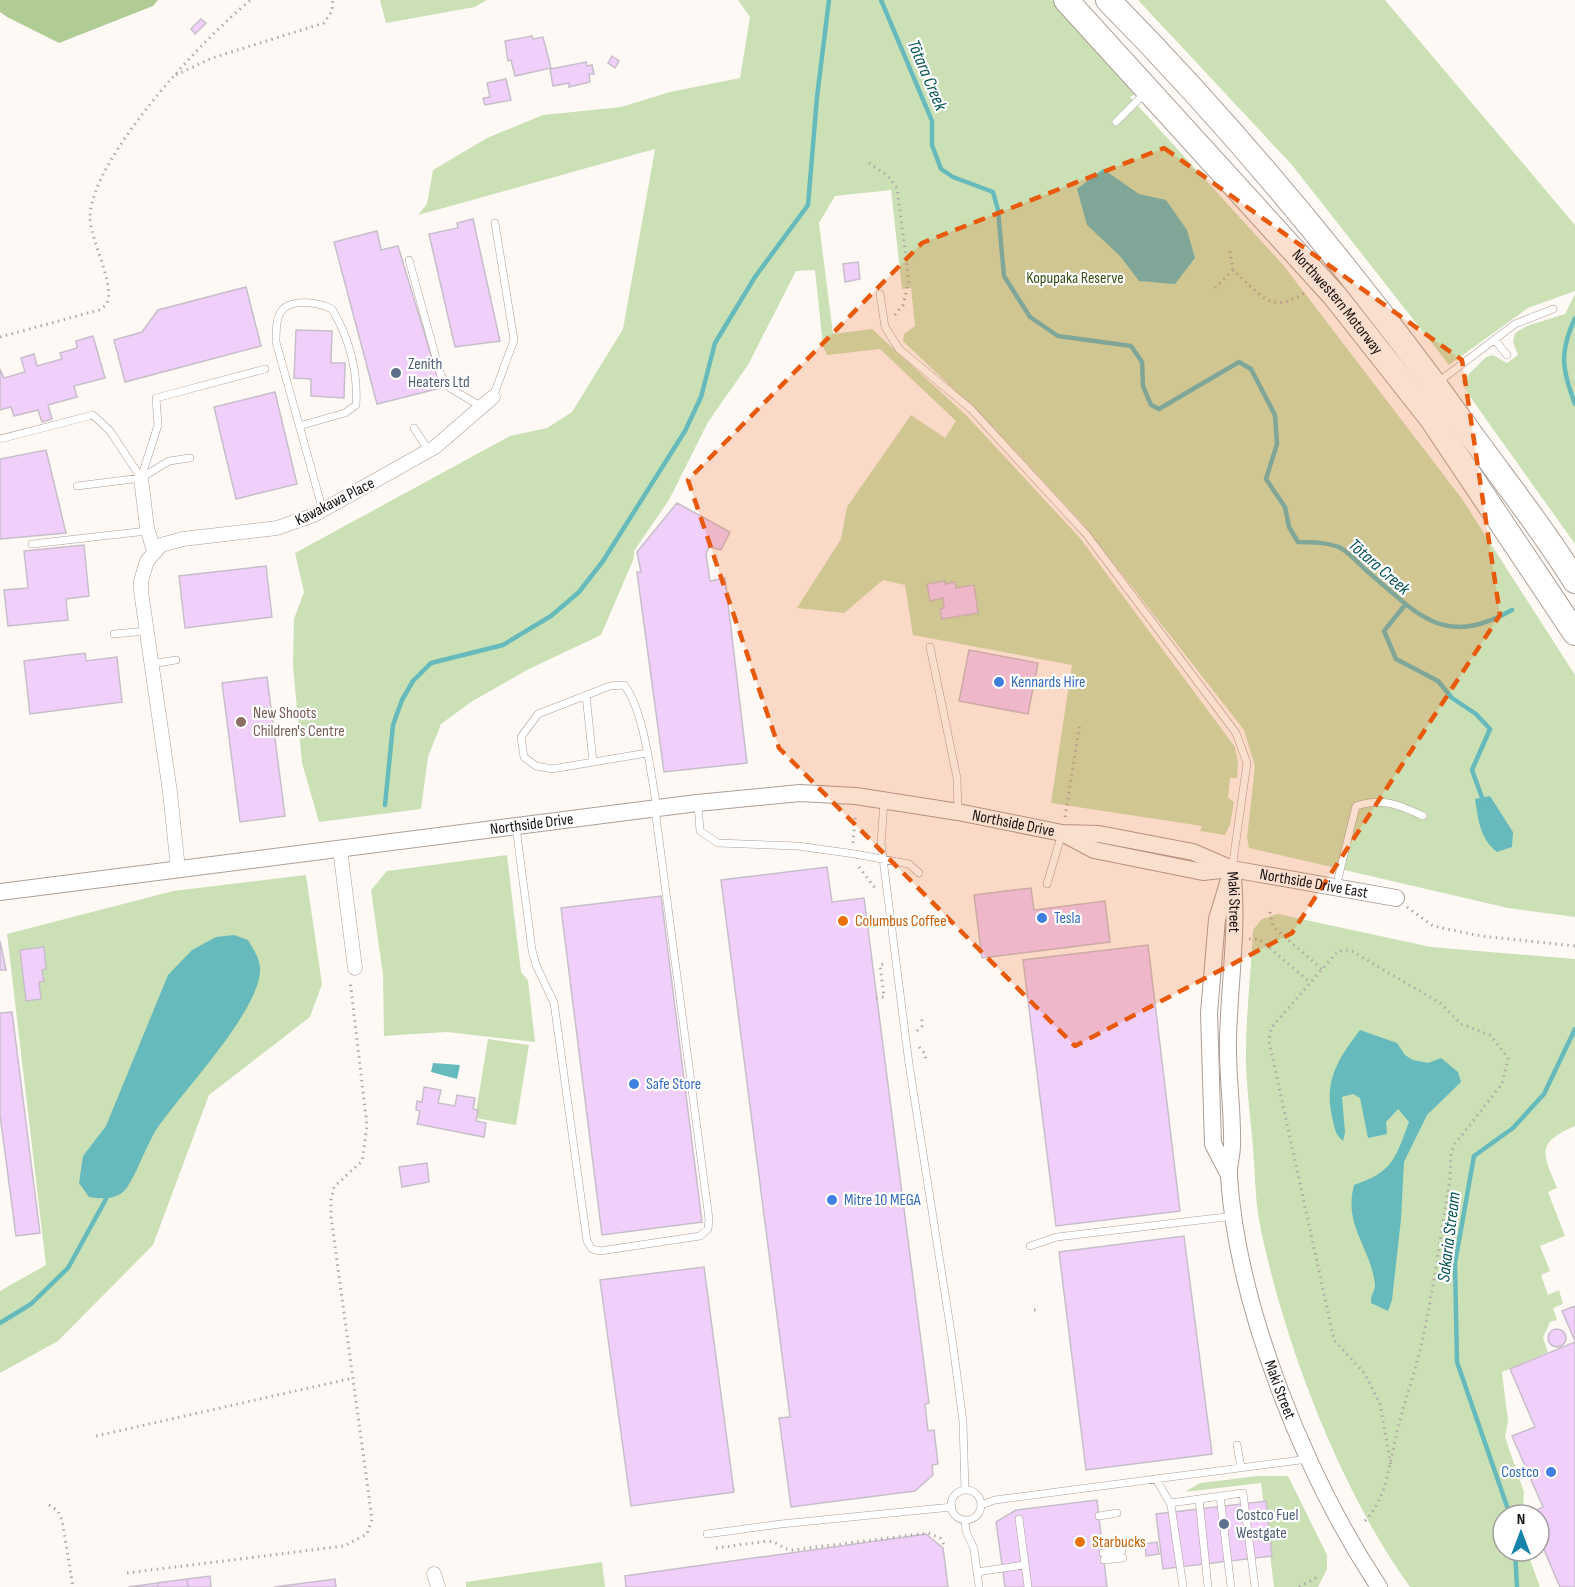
<svg xmlns="http://www.w3.org/2000/svg" width="1575" height="1587" viewBox="0 0 1575 1587" font-family="'Sofia Sans Condensed',sans-serif">
<style>
.green{fill:#cbe1b5}
.forest{fill:#b0cb93}
.water{fill:#67babc}
.lines{fill:none;stroke-linecap:round;stroke-linejoin:round}
.stream{stroke:#67babc;stroke-width:4.5}
.building{fill:#f0d0fa;stroke:#c7beca;stroke-width:1.5}
.service-casing{stroke:#ac9f97;stroke-width:8}
.minor-casing{stroke:#ac9f97;stroke-width:15}
.tertiary-casing{stroke:#ac9f97;stroke-width:18}
.motorway-casing{stroke:#ac9f97;stroke-width:26}
.path{stroke:#b0aaa7;stroke-width:3;stroke-dasharray:1.5 4.5;stroke-linecap:butt}
.service{stroke:#fff;stroke-width:7}
.minor{stroke:#fff;stroke-width:14}
.tertiary{stroke:#fff;stroke-width:16}
.motorway{stroke:#fff;stroke-width:24}
.marked{fill:#e8590c;fill-opacity:0.2;stroke:#e8590c;stroke-width:4.5;stroke-dasharray:12 8;stroke-linejoin:round}
.service-dot{fill:#5c6f8a;stroke:#fff;stroke-width:2}
.shop-dot{fill:#3f7fe0;stroke:#fff;stroke-width:2}
.education-dot{fill:#8d6e63;stroke:#fff;stroke-width:2}
.food-dot{fill:#e8710a;stroke:#fff;stroke-width:2}
.labels{text-anchor:middle;dominant-baseline:central;stroke-width:4.5;stroke-linejoin:round;paint-order:stroke}
.park-label{font-size:16px;fill:#395217;stroke:#fff}
.street-label{font-size:16px;fill:#17120f;stroke:#fff}
.service-label{font-size:16px;fill:#4e5e75;stroke:#fff;text-anchor:start}
.shop-label{font-size:16px;fill:#366cbe;stroke:#fff;text-anchor:start}
.education-label{font-size:16px;fill:#785e54;stroke:#fff;text-anchor:start}
.food-label{font-size:16px;fill:#c56008;stroke:#fff;text-anchor:start}
.water-label{font-size:18px;font-style:italic;fill:#075456;stroke:#fff}
</style>
<rect width="100%" height="100%" fill="#fff9f6"/>
<path class="green" d="M 380,0 L 487,0 L 475,7 L 386,23 Z
M 738,0 L 1052,0 L 1135,89 L 1134,95 L 1130,97 L 1284,266 L 1462,499 L 1575,675 L 1575,917 L 1508,908 L 1249,848 L 1247,838 L 1255,766 L 1244,730 L 1083,524 L 994,428 L 903,341 L 904,334 L 915,326 L 911,288 L 902,289 L 891,190 L 835,196 L 819,223 L 833,334 L 872,329 L 966,415 L 1080,538 L 1235,747 L 1238,763 L 1237,778 L 1230,778 L 1228,798 L 1234,802 L 1230,825 L 1225,835 L 1200,831 L 1202,826 L 1051,803 L 1072,665 L 913,635 L 905,585 L 883,580 L 844,613 L 797,608 L 841,539 L 847,507 L 911,415 L 945,438 L 956,421 L 880,349 L 827,355 L 823,346 L 815,270 L 796,271 L 748,365 L 708,422 L 669,500 L 634,551 L 634,558 L 601,635 L 529,669 L 471,702 L 441,724 L 428,757 L 421,809 L 319,822 L 302,763 L 293,666 L 294,619 L 304,592 L 295,553 L 510,436 L 547,428 L 572,412 L 623,329 L 655,149 L 418,215 L 427,204 L 433,170 L 487,138 L 543,115 L 621,107 L 670,92 L 740,78 L 750,17 Z
M 1138,0 L 1385,0 L 1575,225 L 1575,291 L 1528,308 L 1449,365 L 1292,165 Z
M 1575,294 L 1575,544 L 1468,394 L 1462,381 L 1486,357 L 1493,355 L 1507,363 L 1518,355 L 1513,342 L 1515,333 L 1527,326 L 1565,314 Z
M 507,855 L 521,972 L 528,980 L 535,1042 L 447,1032 L 384,1036 L 383,975 L 371,890 L 387,871 Z
M 306,875 L 322,984 L 310,1017 L 209,1095 L 153,1245 L 58,1341 L 0,1373 L 0,1291 L 46,1265 L 7,934 L 173,891 Z
M 1278,914 L 1431,947 L 1575,959 L 1575,1126 C 1535,1143 1543,1154 1557,1188 L 1548,1192 L 1565,1236 L 1540,1246 L 1550,1271 L 1541,1275 L 1548,1295 L 1559,1290 L 1563,1304 L 1553,1308 L 1557,1320 L 1550,1322 L 1543,1338 L 1548,1352 L 1502,1372 L 1508,1421 L 1505,1437 L 1524,1492 L 1523,1515 L 1503,1515 L 1503,1551 L 1527,1551 L 1540,1587 L 1410,1587 C 1339,1489 1282,1338 1259,1220 C 1255,1196 1255,1172 1253,1148 C 1251,1121 1247,1093 1246,1066 C 1245,1021 1251,975 1253,930 L 1262,919 Z
M 488,1039 L 529,1045 L 516,1125 L 475,1118 Z
M 1258,1476 L 1288,1476 L 1327,1555 L 1327,1569 L 1318,1587 L 1274,1587 L 1261,1483 L 1185,1492 L 1200,1483 Z
M 602,1562 L 605,1587 L 466,1587 L 466,1582 Z"/>
<path class="forest" d="M 0,0 L 158,0 L 153,6 L 59,43 L 7,17 L 0,12 Z"/>
<path class="water" d="M 1103,169 L 1139,194 L 1166,200 L 1187,230 L 1195,258 L 1175,284 L 1139,281 L 1120,256 L 1087,225 L 1077,189 Z
M 1490,796 L 1513,832 L 1512,847 L 1497,852 C 1480,839 1478,819 1475,799 Z
M 234,935 L 248,940 C 253,949 260,958 260,969 C 261,1010 181,1093 156,1130 C 147,1144 133,1183 124,1191 C 114,1200 102,1199 89,1197 L 79,1183 L 83,1156 L 106,1126 L 168,975 L 192,950 L 216,937 Z
M 1360,1030 L 1397,1043 L 1405,1055 L 1413,1060 L 1428,1063 L 1441,1058 L 1458,1072 L 1461,1082 L 1427,1115 L 1404,1162 L 1401,1219 L 1392,1300 L 1388,1311 L 1371,1303 C 1370,1296 1375,1291 1375,1285 C 1371,1247 1343,1226 1354,1185 C 1393,1172 1395,1159 1409,1122 L 1398,1109 L 1386,1122 L 1387,1134 L 1368,1138 L 1360,1098 L 1353,1094 L 1342,1097 L 1345,1132 L 1343,1141 C 1336,1135 1335,1130 1333,1121 C 1323,1082 1337,1060 1360,1030 Z
M 433,1063 L 460,1065 L 457,1079 L 431,1072 Z"/>
<g class="lines">
<path class="stream" d="M 881,0 L 932,121 L 932,145 L 941,169 L 953,177 L 993,192 L 998,210 L 1004,276 L 1030,317 L 1058,336 L 1131,346 L 1142,362 L 1143,386 L 1151,405 L 1159,409 L 1239,362 L 1251,369 L 1275,415 L 1277,444 L 1266,479 L 1285,507 L 1289,527 L 1298,542 C 1311,542 1325,542 1339,547 C 1349,552 1359,564 1367,571 C 1418,614 1443,649 1512,610
M 1575,318 C 1559,352 1562,370 1575,404
M 1405,605 L 1384,631 L 1396,659 L 1438,681 L 1452,698 L 1476,714 L 1490,729 L 1472,770 L 1484,803
M 385,805 L 393,725 L 402,700 L 413,681 L 431,663 L 503,645 L 551,616 L 579,592 L 603,561 L 685,431 L 701,397 L 715,343 L 755,277 L 808,205 L 817,97 L 829,0
M 0,1323 L 31,1304 L 68,1268 L 106,1199
M 1510,1515 L 1457,1362 L 1455,1263 L 1474,1156 L 1513,1128 L 1544,1094 L 1575,1029
M 1515,1551 L 1517,1587"/>
</g>
<path class="building" d="M 201,19 L 206,23 L 195,34 L 191,29 Z
M 532,36 L 533,39 L 543,37 L 551,68 L 515,76 L 511,60 L 508,61 L 505,41 Z
M 612,56 L 619,61 L 615,68 L 608,63 Z
M 586,62 L 587,66 L 592,65 L 594,74 L 589,74 L 590,82 L 569,87 L 569,83 L 553,86 L 550,69 Z
M 506,79 L 511,100 L 485,105 L 483,98 L 490,97 L 487,83 Z
M 473,219 L 500,341 L 455,347 L 429,234 L 458,228 L 457,223 Z
M 377,231 L 381,250 L 398,246 L 441,388 L 377,404 L 334,242 Z
M 858,262 L 860,279 L 845,282 L 843,264 Z
M 246,287 L 261,346 L 125,382 L 114,340 L 142,332 L 158,310 Z
M 296,330 L 332,331 L 331,363 L 345,363 L 344,398 L 311,396 L 311,379 L 294,378 Z
M 93,336 L 105,378 L 74,386 L 77,397 L 48,405 L 52,419 L 42,422 L 38,410 L 14,416 L 11,407 L 0,410 L 0,369 L 4,378 L 25,372 L 21,358 L 34,354 L 37,366 L 62,359 L 60,353 L 77,348 L 76,341 Z
M 275,392 L 297,484 L 236,499 L 214,407 Z
M 46,450 L 66,533 L 0,539 L 0,459 Z
M 677,503 L 730,532 L 721,550 L 709,547 L 706,554 L 710,581 L 725,578 L 747,763 L 664,772 L 637,572 L 641,572 L 637,552 Z
M 84,545 L 89,596 L 66,599 L 68,620 L 8,626 L 4,590 L 28,588 L 24,551 Z
M 266,566 L 272,617 L 185,628 L 179,576 Z
M 945,581 L 945,584 L 955,582 L 956,588 L 974,585 L 978,613 L 942,619 L 940,609 L 944,608 L 943,598 L 930,601 L 927,584 Z
M 969,650 L 1038,663 L 1028,714 L 959,701 Z
M 85,653 L 86,661 L 117,657 L 122,702 L 30,714 L 24,661 Z
M 267,677 L 285,816 L 240,822 L 222,683 Z
M 827,867 L 832,902 L 864,898 L 929,1403 L 925,1404 L 928,1431 L 934,1430 L 938,1464 L 932,1465 L 933,1475 L 915,1491 L 791,1507 L 779,1418 L 790,1417 L 721,880 Z
M 1031,888 L 1034,910 L 1105,901 L 1110,942 L 982,958 L 974,895 Z
M 661,896 L 702,1222 L 602,1235 L 561,908 Z
M 0,941 L 6,970 L 0,970 Z
M 1148,945 L 1180,1211 L 1056,1226 L 1023,960 Z
M 44,947 L 46,969 L 42,970 L 44,981 L 39,982 L 41,999 L 26,1001 L 20,950 Z
M 12,1012 L 40,1233 L 16,1236 L 0,1115 L 0,1013 Z
M 424,1087 L 441,1090 L 438,1103 L 455,1106 L 457,1095 L 475,1098 L 473,1109 L 478,1110 L 476,1121 L 486,1123 L 484,1137 L 417,1124 L 420,1111 L 416,1110 L 417,1101 L 422,1102 Z
M 427,1163 L 429,1182 L 402,1187 L 399,1167 Z
M 1184,1236 L 1212,1454 L 1086,1470 L 1059,1252 Z
M 704,1267 L 734,1492 L 631,1506 L 600,1280 Z
M 1575,1306 L 1575,1341 L 1562,1311 Z
M1548 1338a9 9 0 1 1 18 0a9 9 0 1 1-18 0Z
M 1575,1342 L 1575,1587 L 1560,1587 L 1539,1538 L 1539,1515 L 1528,1514 L 1543,1507 L 1512,1436 L 1535,1427 L 1510,1369 Z
M 1097,1500 L 1107,1587 L 1005,1587 L 996,1522 L 1016,1510 Z
M 1266,1501 L 1272,1556 L 1163,1569 L 1156,1514 Z
M 926,1534 L 943,1548 L 948,1587 L 626,1587 L 625,1576 Z
M 1157,1542 L 1159,1554 L 1146,1556 L 1145,1544 Z
M 210,1576 L 211,1587 L 188,1587 L 187,1579 Z
M 187,1579 L 188,1587 L 158,1587 L 157,1583 Z
M 335,1579 L 336,1587 L 274,1587 Z
M 157,1583 L 158,1587 L 128,1587 Z"/>
<g class="lines">
<g class="service-casing">
<path id="service" d="M 1116,122 L 1145,93
M 409,260 L 441,376 L 450,388 L 482,407
M 880,294 L 885,327 L 899,349 L 971,409 L 1087,535 L 1236,733 L 1247,763 L 1232,869
M 1495,340 L 1507,355
M 1437,383 L 1515,324 L 1553,309
M 493,397 L 514,340 L 495,223
M 299,426 L 345,413 L 356,405 C 358,372 349,338 332,309 C 317,302 284,296 278,318 C 276,325 276,335 276,342 L 323,511
M 414,428 L 429,451
M 0,439 L 93,415 L 110,431 L 141,478
M 141,478 L 158,425 L 156,398 L 265,369
M 77,486 L 141,478 L 169,461 L 190,458
M 32,544 L 147,531
M 114,634 L 147,631
M 930,647 L 957,778 L 958,812
M 151,664 L 176,660
M 586,695 L 593,762
M 647,753 L 552,769 L 536,766 L 524,757 L 521,737 L 538,714 L 610,686 L 624,685 C 644,709 651,776 657,808
M 884,802 L 881,843 L 909,1064 L 953,1345 L 963,1422 L 965,1490
M 698,804 L 700,831 L 718,843 L 798,846 L 855,854 L 909,864 L 919,873
M 516,827 L 532,950 L 536,965 L 554,1003 L 587,1241 L 592,1249 L 600,1251 L 700,1236 L 708,1229 L 709,1219 L 655,809
M 1047,884 L 1062,833
M 1336,887 L 1356,806 C 1381,797 1400,805 1423,816
M 1030,1246 L 1057,1237 L 1234,1216
M 1237,1445 L 1241,1467
M 1156,1479 L 1171,1505 L 1183,1587
M951 1505a15 15 0 1 1 30 0a15 15 0 1 1-30 0Z
M 1220,1496 L 1231,1587
M 1199,1499 L 1208,1587
M 1170,1503 L 1243,1493 L 1255,1587
M 981,1505 L 995,1500 L 1308,1459
M 1099,1516 L 1117,1513
M 1019,1519 L 1028,1587
M 965,1520 L 966,1531 L 974,1549 L 979,1587
M 707,1534 L 781,1524 L 952,1507
M 1103,1553 L 1122,1551
M 1104,1560 L 1123,1558
M 977,1572 L 1025,1565"/>
</g>
<g class="minor-casing">
<path id="minor" d="M 141,478 L 147,528 L 154,551
M 340,849 L 355,968
M 178,869 L 170,792 L 141,591 L 141,581 L 147,561 L 161,545 L 183,539 L 277,528 L 314,515 L 435,447 L 493,397
M 434,1574 L 438,1587"/>
</g>
<g class="tertiary-casing">
<g id="tertiary">
<path d="M 1066,835 L 1094,850 L 1203,872 L 1229,869"/>
<path id="s1" d="M 1232,869 C 1239,926 1229,983 1228,1041 C 1227,1076 1233,1110 1232,1145 C 1232,1156 1228,1166 1229,1177 C 1238,1310 1306,1477 1379,1587"/>
<path id="s2" d="M 0,892 L 697,803 L 800,793 L 856,796 L 958,812 L 1062,833 L 1099,834 L 1193,852 L 1232,869 L 1396,898"/>
<path d="M 1229,1175 L 1213,1144 L 1209,1013 L 1217,919 L 1231,873"/>
</g>
</g>
<g class="motorway-casing">
<g id="motorway">
<path id="s3" d="M 1066,0 L 1335,296 L 1432,419 L 1575,633"/>
<path d="M 1108,0 C 1240,134 1357,277 1467,429 C 1503,479 1543,529 1575,581"/>
</g>
</g>
<path class="path" d="M 176,75 L 212,58 L 324,23 L 332,11 L 333,0
M 869,163 L 887,175 L 897,188 L 909,281 L 903,305 L 894,316
M 1230,251 L 1233,270 C 1260,293 1270,317 1305,292
M 1215,288 L 1233,270
M 0,337 L 99,310 L 106,305 C 117,286 90,241 90,217 C 91,158 205,36 251,0
M 1065,817 L 1080,723
M 853,843 L 855,818
M 859,867 L 875,888
M 1407,907 L 1433,926 L 1481,936 L 1575,946
M 1270,912 L 1273,927 L 1323,970
M 1249,939 L 1259,939 L 1311,983
M 876,998 L 884,997 L 880,965 L 886,963
M 917,1031 L 922,1026 L 922,1018
M 919,1047 L 925,1054 L 926,1061
M 1034,1310 L 1038,1310
M 96,1436 L 353,1378
M 49,1505 L 58,1511 L 62,1520 L 73,1587
M 1365,1521 C 1389,1495 1389,1461 1398,1428 C 1404,1403 1413,1379 1419,1354 C 1433,1297 1440,1237 1450,1179 L 1451,1153 L 1455,1144 L 1502,1084 L 1508,1058 L 1490,1035 L 1461,1024 L 1440,1003 L 1350,950 L 1338,951 L 1271,1028 L 1269,1041 L 1334,1340 L 1365,1374 L 1380,1404 L 1391,1466
M 716,1548 L 768,1541 C 779,1542 783,1550 793,1550 L 928,1533 L 940,1538 L 946,1548
M 127,1573 L 344,1546 L 367,1534 L 372,1519 L 331,1217 L 331,1200 L 334,1187 L 362,1161 L 367,1126 L 350,980
M 1299,1587 L 1317,1577"/>
<use href="#service" class="service"/>
<use href="#minor" class="minor"/>
<use href="#tertiary" class="tertiary"/>
<use href="#motorway" class="motorway"/>
</g>
<path class="marked" d="M 1164,148 L 1462,360 L 1500,615 L 1292,933 L 1075,1046 L 779,748 L 688,480 L 922,243 Z"/>
<g class="service-dot">
<circle cx="396" cy="373" r="6"/>
<circle cx="1224" cy="1524" r="6"/>
</g>
<g class="shop-dot">
<circle cx="999" cy="682" r="6"/>
<circle cx="1042" cy="918" r="6"/>
<circle cx="634" cy="1084" r="6"/>
<circle cx="832" cy="1200" r="6"/>
<circle cx="1551" cy="1472" r="6"/>
</g>
<circle class="education-dot" cx="241" cy="722" r="6"/>
<g class="food-dot">
<circle cx="843" cy="921" r="6"/>
<circle cx="1080" cy="1542" r="6"/>
</g>
<g class="labels">
<g class="park-label">
<text x="1075" y="278">Kopupaka Reserve</text>
</g>
<g class="street-label">
<text stroke="none"><textPath href="#s3" startOffset="406">Northwestern Motorway</textPath></text>
<text transform="translate(335 502) rotate(-27)">Kawakawa Place</text>
<text stroke="none"><textPath href="#s2" startOffset="1022">Northside Drive</textPath></text>
<text stroke="none"><textPath href="#s2" startOffset="536">Northside Drive</textPath></text>
<text stroke="none"><textPath href="#s2" startOffset="1330">Northside Drive East</textPath></text>
<text stroke="none"><textPath href="#s1" startOffset="33">Maki Street</textPath></text>
<text stroke="none"><textPath href="#s1" startOffset="528">Maki Street</textPath></text>
</g>
<g class="service-label">
<text x="408" y="364">Zenith<tspan x="408" dy="18">Heaters Ltd</tspan></text>
<text x="1236" y="1515">Costco Fuel<tspan x="1236" dy="18">Westgate</tspan></text>
</g>
<g class="shop-label">
<text x="1011" y="682">Kennards Hire</text>
<text x="1054" y="918">Tesla</text>
<text x="646" y="1084">Safe Store</text>
<text x="844" y="1200">Mitre 10 MEGA</text>
<text x="1539" y="1472" text-anchor="end">Costco</text>
</g>
<g class="education-label">
<text x="253" y="713">New Shoots<tspan x="253" dy="18">Children's Centre</tspan></text>
</g>
<g class="food-label">
<text x="855" y="921">Columbus Coffee</text>
<text x="1092" y="1542">Starbucks</text>
</g>
<g class="water-label">
<text transform="translate(927 75) rotate(67)">Tōtara Creek</text>
<text transform="translate(1379 567) rotate(41)">Tōtara Creek</text>
<text transform="translate(1449 1237) rotate(-83)">Sakaria Stream</text>
</g>
</g>
<g transform="translate(1521 1533)"><circle r="28" fill="#ffffff" stroke="#a2a09f" stroke-width="1.5"/>
<path d="M0-4.5L10 22L0 15L-10 22Z" fill="#1583ab"/>
<text y="-9" font-size="16" font-weight="bold" text-anchor="middle" fill="#17120f">N</text>
</g>
</svg>
